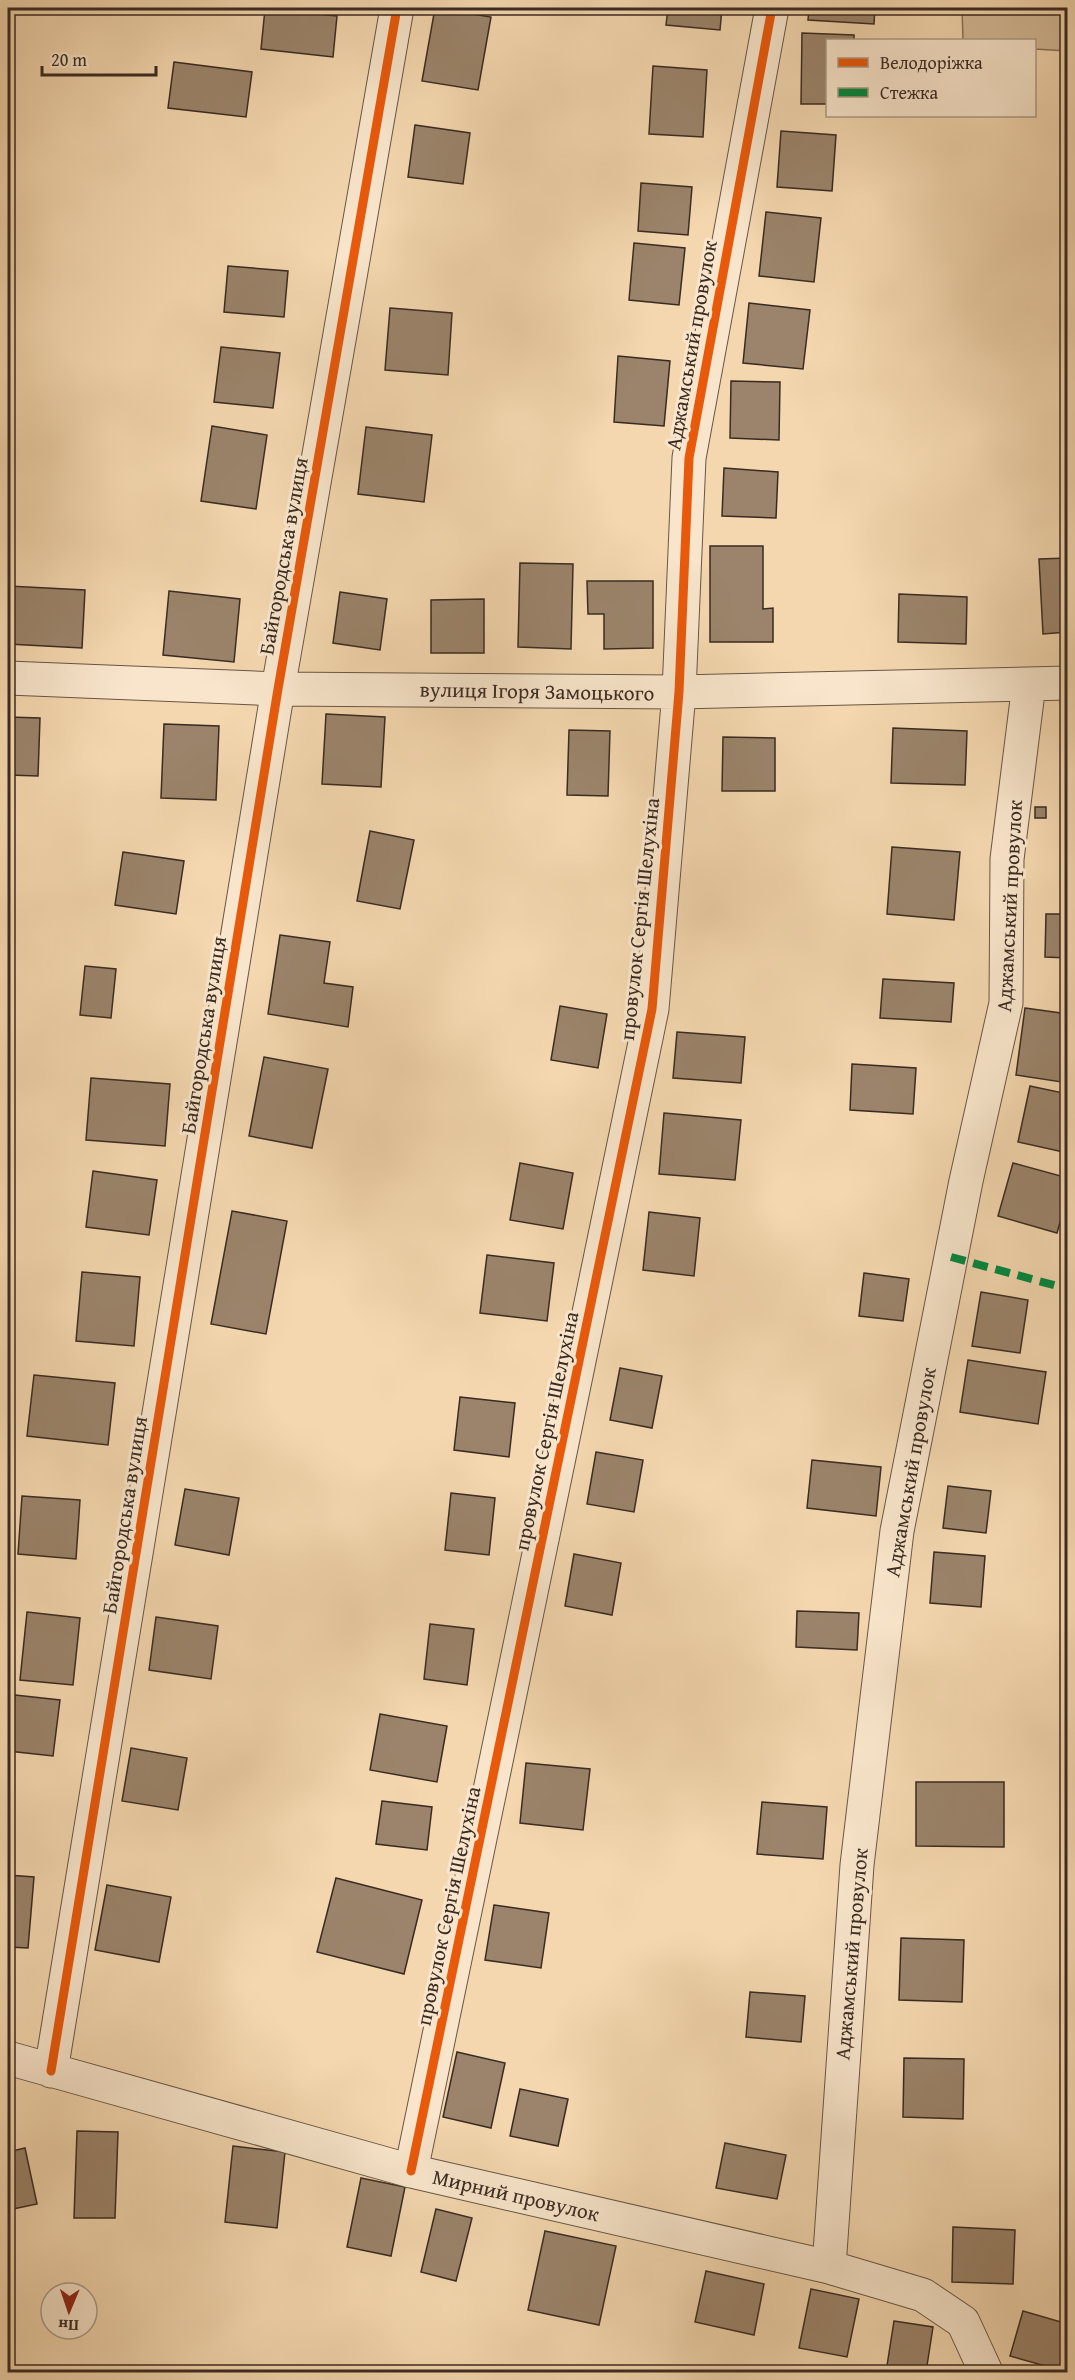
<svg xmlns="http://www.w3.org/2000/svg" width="1075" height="2380" viewBox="0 0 1075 2380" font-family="'Gentium Book Plus',serif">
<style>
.green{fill:#d4ba97;stroke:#87725c;stroke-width:1.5}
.building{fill:#9b846b;stroke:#3a2b22;stroke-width:1.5}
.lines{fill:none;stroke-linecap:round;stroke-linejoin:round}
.street-casing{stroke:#685645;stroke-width:35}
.street{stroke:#f8e5cb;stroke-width:33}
.quiet{stroke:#00873e;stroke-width:8;stroke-dasharray:15 8;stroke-linecap:butt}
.cycleway-casing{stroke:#f8e5cb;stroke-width:13}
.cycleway{stroke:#e8590c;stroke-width:9}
.labels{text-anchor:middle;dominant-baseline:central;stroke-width:6;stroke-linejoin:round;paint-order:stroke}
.street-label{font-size:21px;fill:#3a2b22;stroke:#f8e5cb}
</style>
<rect width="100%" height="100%" fill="#f4d7af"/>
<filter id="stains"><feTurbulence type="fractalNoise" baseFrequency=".00333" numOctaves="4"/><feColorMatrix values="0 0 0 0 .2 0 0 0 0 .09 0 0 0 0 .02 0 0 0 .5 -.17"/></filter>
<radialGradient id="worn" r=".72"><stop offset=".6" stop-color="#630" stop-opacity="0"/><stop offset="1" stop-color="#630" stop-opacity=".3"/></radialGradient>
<path class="green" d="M 962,8 L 1067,8 L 1067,51 L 1035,49 L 1034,40 L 963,40 Z"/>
<path class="building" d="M 435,8 L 491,17 L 478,90 L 422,81 Z
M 668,8 L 722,8 L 720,30 L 666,25 Z
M 809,8 L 875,8 L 874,24 L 808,20 Z
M 265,9 L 337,16 L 333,57 L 261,49 Z
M 802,33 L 854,35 L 854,40 L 828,40 L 828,104 L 801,104 Z
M 174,62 L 252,72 L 246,117 L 168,108 Z
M 653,66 L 707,70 L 703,137 L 649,134 Z
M 415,125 L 470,133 L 463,184 L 408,177 Z
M 781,131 L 836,135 L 832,191 L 777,187 Z
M 641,183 L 692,187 L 688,235 L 638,231 Z
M 766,212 L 821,218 L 814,282 L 759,276 Z
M 634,243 L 685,248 L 679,305 L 629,300 Z
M 228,266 L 288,271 L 284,317 L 224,312 Z
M 749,303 L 810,310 L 803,369 L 743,363 Z
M 390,308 L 452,313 L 448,375 L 385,370 Z
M 221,347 L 280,353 L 273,408 L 214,402 Z
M 618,356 L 670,361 L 664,426 L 614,422 Z
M 731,381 L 780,382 L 779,440 L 730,438 Z
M 212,426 L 267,435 L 256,509 L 201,501 Z
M 366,427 L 432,435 L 424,502 L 358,494 Z
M 724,468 L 778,472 L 776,518 L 722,516 Z
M 710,546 L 763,546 L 763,609 L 773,608 L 773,642 L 710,642 Z
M 1068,558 L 1068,632 L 1043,634 L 1039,559 Z
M 520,563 L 573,564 L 571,649 L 518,647 Z
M 587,581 L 653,581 L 653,648 L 604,649 L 604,614 L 588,614 Z
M 8,586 L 85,590 L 82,648 L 8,644 Z
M 169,591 L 240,599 L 234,662 L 163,655 Z
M 340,592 L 387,599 L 380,650 L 333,643 Z
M 899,594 L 967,597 L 966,644 L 898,642 Z
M 484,599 L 484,653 L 431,653 L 431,600 Z
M 326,714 L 385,717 L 381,787 L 322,784 Z
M 8,717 L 40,718 L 38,776 L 8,775 Z
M 164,724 L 219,726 L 216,800 L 161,798 Z
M 893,728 L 967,731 L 965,785 L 891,783 Z
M 569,730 L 610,731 L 608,796 L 567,795 Z
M 723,737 L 775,738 L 775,791 L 722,791 Z
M 1035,807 L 1046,807 L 1046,818 L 1035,818 Z
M 370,831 L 414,840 L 400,909 L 357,901 Z
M 892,847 L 960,852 L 954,920 L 887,914 Z
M 123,852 L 184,861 L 176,914 L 115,905 Z
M 1046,914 L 1068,914 L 1068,958 L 1045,957 Z
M 280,935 L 330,942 L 324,983 L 353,987 L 348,1027 L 268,1014 Z
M 85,966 L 116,969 L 111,1018 L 80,1015 Z
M 883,979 L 954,983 L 951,1022 L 880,1018 Z
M 560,1006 L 607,1014 L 598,1068 L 551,1060 Z
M 1025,1008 L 1068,1014 L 1068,1083 L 1016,1075 Z
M 677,1032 L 745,1037 L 741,1083 L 673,1078 Z
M 264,1057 L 328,1069 L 312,1148 L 249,1136 Z
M 852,1064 L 916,1068 L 913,1114 L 850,1110 Z
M 91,1078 L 170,1084 L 165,1146 L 86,1140 Z
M 1030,1086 L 1068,1094 L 1068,1153 L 1018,1142 Z
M 664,1113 L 741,1120 L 735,1180 L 659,1174 Z
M 520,1163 L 573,1173 L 563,1229 L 510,1220 Z
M 1013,1163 L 1068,1178 L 1068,1194 L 1057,1233 L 998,1216 Z
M 93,1171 L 157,1180 L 149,1235 L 86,1227 Z
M 232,1211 L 287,1221 L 266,1334 L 211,1324 Z
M 649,1212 L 700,1218 L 694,1276 L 643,1270 Z
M 487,1255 L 554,1263 L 547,1321 L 480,1313 Z
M 82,1272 L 140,1277 L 134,1346 L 76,1341 Z
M 864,1273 L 909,1279 L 903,1321 L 859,1316 Z
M 981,1292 L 1028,1300 L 1020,1353 L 972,1346 Z
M 968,1360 L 1046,1372 L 1038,1424 L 960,1412 Z
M 620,1368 L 662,1376 L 652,1428 L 610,1420 Z
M 34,1375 L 115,1383 L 108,1445 L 27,1436 Z
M 460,1397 L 515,1403 L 509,1457 L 454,1450 Z
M 596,1452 L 643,1460 L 634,1512 L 587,1504 Z
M 812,1460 L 881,1467 L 876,1516 L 807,1508 Z
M 948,1486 L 991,1491 L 986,1533 L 943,1528 Z
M 185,1489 L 239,1498 L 229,1555 L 175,1545 Z
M 451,1493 L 495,1498 L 489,1555 L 445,1550 Z
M 22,1496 L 80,1500 L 76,1559 L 18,1554 Z
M 934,1552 L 985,1556 L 981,1607 L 930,1603 Z
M 574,1554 L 621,1563 L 612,1615 L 565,1606 Z
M 797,1611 L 859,1613 L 857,1650 L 796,1647 Z
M 27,1612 L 80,1618 L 73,1685 L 20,1680 Z
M 156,1617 L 218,1626 L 211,1679 L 149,1670 Z
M 430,1624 L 474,1629 L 467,1685 L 424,1679 Z
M 15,1695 L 60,1700 L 53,1756 L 8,1751 Z
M 380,1714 L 447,1726 L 437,1782 L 370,1770 Z
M 131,1748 L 187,1758 L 178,1810 L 122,1801 Z
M 526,1763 L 590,1769 L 583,1830 L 520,1823 Z
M 916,1782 L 1004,1782 L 1004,1847 L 916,1846 Z
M 382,1801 L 432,1807 L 427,1850 L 376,1844 Z
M 762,1802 L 827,1807 L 823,1859 L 757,1854 Z
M 8,1875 L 34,1877 L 28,1948 L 8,1947 Z
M 336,1878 L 422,1900 L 404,1974 L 317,1952 Z
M 107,1885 L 171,1897 L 159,1962 L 95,1950 Z
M 494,1905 L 549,1913 L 541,1968 L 485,1960 Z
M 901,1938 L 964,1940 L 962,2002 L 899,2000 Z
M 750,1992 L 805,1996 L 801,2042 L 746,2037 Z
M 457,2052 L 505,2063 L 491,2128 L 443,2117 Z
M 904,2058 L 964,2059 L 963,2119 L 903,2117 Z
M 520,2089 L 568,2099 L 558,2146 L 510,2136 Z
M 77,2131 L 118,2132 L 115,2218 L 74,2218 Z
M 725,2143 L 786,2155 L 777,2199 L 716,2188 Z
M 233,2146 L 285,2152 L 277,2228 L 225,2222 Z
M 25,2148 L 37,2204 L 8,2210 L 8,2152 Z
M 361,2178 L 405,2187 L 391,2256 L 347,2247 Z
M 436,2209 L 472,2218 L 456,2281 L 421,2272 Z
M 953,2227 L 1015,2230 L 1013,2284 L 952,2282 Z
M 545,2231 L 616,2246 L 599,2325 L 528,2310 Z
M 706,2271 L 764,2284 L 754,2335 L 695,2322 Z
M 811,2289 L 859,2299 L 847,2357 L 799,2348 Z
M 1023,2311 L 1068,2324 L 1068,2343 L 1060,2370 L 1010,2356 Z
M 894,2321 L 933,2327 L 926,2372 L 886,2372 Z"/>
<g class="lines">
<g class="street-casing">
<path id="street" d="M 8,678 L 278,689 L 679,692 L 1068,683
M 8,2058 L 411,2171 L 829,2267 L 923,2295 L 963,2322 L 986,2372
M 51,2071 L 278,689 L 397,8
M 411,2171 L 652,1009 L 679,692 L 689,458 L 772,8
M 829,2267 L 857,1865 L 897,1531 L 966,1181 L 1006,1003 L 1007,859 L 1029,684"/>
</g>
<use href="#street" class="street"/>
<path class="quiet" d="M 951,1257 L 1068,1289"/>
<g class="cycleway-casing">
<path id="cycleway" d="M 51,2071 L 278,689 L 397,8
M 411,2171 L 652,1009 L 679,692 L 689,458 L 772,8"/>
</g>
<use href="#cycleway" class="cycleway"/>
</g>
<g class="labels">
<g class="street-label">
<text transform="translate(691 345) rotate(-80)">Аджамський провулок</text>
<text transform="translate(283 556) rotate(-80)">Байгородська вулиця</text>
<text transform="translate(537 691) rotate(1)">вулиця Ігоря Замоцького</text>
<text transform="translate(1009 906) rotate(-87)">Аджамський провулок</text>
<text transform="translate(639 919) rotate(-84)">провулок Сергія Шелухіна</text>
<text transform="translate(203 1035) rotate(-81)">Байгородська вулиця</text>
<text transform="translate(546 1431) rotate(-78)">провулок Сергія Шелухіна</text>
<text transform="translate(910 1472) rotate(-80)">Аджамський провулок</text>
<text transform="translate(124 1515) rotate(-81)">Байгородська вулиця</text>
<text transform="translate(448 1906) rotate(-78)">провулок Сергія Шелухіна</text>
<text transform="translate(851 1954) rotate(-85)">Аджамський провулок</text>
<text transform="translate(516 2195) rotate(13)">Мирний провулок</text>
</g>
</g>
<rect width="1075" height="2380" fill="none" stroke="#f4d7af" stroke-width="30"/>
<rect x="9" y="9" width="1057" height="2362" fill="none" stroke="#3a2b22" stroke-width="3"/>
<rect x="15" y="15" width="1045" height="2350" fill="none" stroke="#3a2b22" stroke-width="1.5"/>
<rect x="826" y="39" width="210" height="78" fill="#f8e5cb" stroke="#ac9b87" stroke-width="1.5"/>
<rect x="838" y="58" width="30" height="9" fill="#e8590c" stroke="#ac9b87" stroke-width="1.5"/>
<text x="880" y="69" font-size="18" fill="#3a2b22">Велодоріжка</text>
<rect x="838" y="88" width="30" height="9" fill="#00873e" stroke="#ac9b87" stroke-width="1.5"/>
<text x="880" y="99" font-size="18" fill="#3a2b22">Стежка</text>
<g transform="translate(69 2311) rotate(182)"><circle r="28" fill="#f8e5cb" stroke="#ac9b87" stroke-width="1.5"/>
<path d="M0-4.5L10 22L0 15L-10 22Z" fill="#8f2418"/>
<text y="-9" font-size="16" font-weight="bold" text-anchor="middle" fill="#3a2b22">Пн</text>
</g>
<path d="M42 66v9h114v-9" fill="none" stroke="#3a2b22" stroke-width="3"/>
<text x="51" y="66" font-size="18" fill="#3a2b22" stroke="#f8e5cb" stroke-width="4.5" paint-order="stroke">20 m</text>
<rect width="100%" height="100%" filter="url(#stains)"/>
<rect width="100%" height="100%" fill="url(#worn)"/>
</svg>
